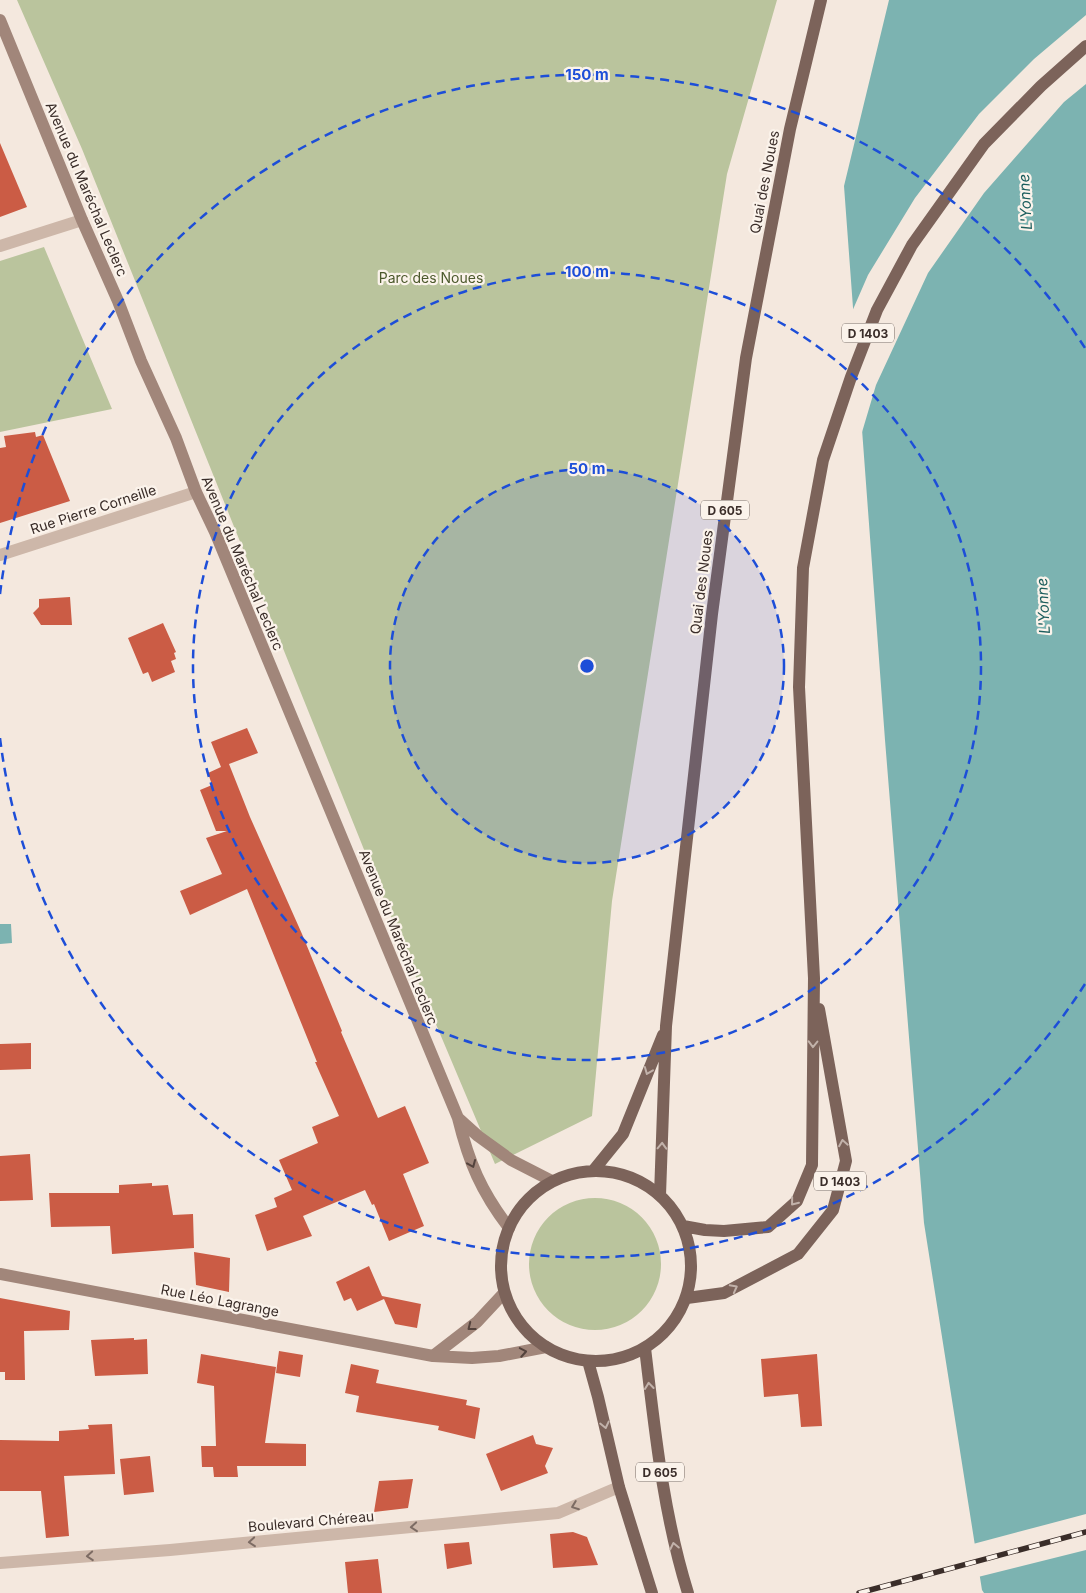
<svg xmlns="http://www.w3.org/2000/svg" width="1086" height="1593" viewBox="0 0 1086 1593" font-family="Inter,sans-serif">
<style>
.green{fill:#bac49d}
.water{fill:#7cb3b1}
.pier{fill:#f4e8de}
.building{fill:#cb5c45}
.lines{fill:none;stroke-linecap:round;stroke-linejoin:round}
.pedestrian{stroke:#cdb7a9;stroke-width:12}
.minor{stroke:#cdb7a9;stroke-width:12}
.secondary{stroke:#a1867a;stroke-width:12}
.primary{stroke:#7c635a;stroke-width:12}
.rail-casing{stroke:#3a2d29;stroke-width:5.5}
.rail{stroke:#fbf3eb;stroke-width:4;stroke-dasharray:11;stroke-linecap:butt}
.oneway{stroke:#c2b2aa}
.oneway2{stroke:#54433d}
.oneway3{stroke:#7c6b63}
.ring{fill:none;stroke:#1d4ed8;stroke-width:2.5;stroke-dasharray:9 6}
.labels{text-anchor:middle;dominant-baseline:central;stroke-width:4.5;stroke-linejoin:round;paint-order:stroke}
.shield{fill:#fbf3eb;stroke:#746863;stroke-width:1}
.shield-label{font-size:12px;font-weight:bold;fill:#3a2d29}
.street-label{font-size:14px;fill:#3a2d29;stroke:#fbf3eb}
.park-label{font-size:14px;fill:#4c592c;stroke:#fbf3eb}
.water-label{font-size:15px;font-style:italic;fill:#1c5e5d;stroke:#fbf3eb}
.centre{fill:#1d4ed8;stroke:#fbf3eb;stroke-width:2.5}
.ring-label{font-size:15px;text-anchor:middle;font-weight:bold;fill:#1d4ed8;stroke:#fbf3eb;stroke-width:4.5;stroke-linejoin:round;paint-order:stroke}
</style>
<rect width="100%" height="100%" fill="#f4e8de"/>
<path class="green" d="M 17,0 L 777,0 L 727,174 L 612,901 L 592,1116 L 495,1164 L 400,939 L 82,149 Z
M 44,247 L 112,409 L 0,432 L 0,261 Z
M529 1264a66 66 0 1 1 132 0a66 66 0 1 1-132 0Z"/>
<path class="water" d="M 889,0 L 1086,0 L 1086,1593 L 984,1593 L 982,1590 L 924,1223 L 885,740 L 844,186 Z
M 0,924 L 11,924 L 12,943 L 0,944 Z"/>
<path class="pier" d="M 1086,15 L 1086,84 L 1064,102 L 984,193 L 928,273 L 876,385 L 860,439 L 851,314 L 868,275 L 915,198 L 979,114 L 1034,59 Z
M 1086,1514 L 1086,1550 L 978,1577 L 973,1544 Z"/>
<path class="building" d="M 0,143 L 27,207 L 0,217 Z
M 35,432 L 36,437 L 43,435 L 70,501 L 0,523 L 0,448 L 6,447 L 4,436 Z
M 70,597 L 72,625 L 41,625 L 33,613 L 39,607 L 39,599 Z
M 163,623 L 176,652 L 174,653 L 176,659 L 171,661 L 175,672 L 152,682 L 148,672 L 143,674 L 128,638 Z
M 247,728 L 258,753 L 229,764 L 250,817 L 302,934 L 342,1031 L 341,1032 L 378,1118 L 405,1106 L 429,1163 L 403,1174 L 424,1226 L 389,1241 L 374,1204 L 372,1205 L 365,1190 L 303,1216 L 312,1236 L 267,1251 L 255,1215 L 277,1207 L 274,1198 L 292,1190 L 279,1160 L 318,1143 L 312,1127 L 339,1116 L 315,1062 L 317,1062 L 247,889 L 190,915 L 180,891 L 222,874 L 206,838 L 227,831 L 216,831 L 200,790 L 212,785 L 208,773 L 221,767 L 211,742 Z
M 31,1043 L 31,1069 L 0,1070 L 0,1044 Z
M 30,1154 L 33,1200 L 0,1201 L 0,1156 Z
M 152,1183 L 152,1186 L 168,1185 L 173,1215 L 193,1214 L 194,1248 L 112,1254 L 110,1226 L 51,1227 L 49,1193 L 119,1193 L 119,1185 Z
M 194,1252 L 230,1258 L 229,1292 L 196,1285 Z
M 369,1266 L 382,1296 L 421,1304 L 417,1328 L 395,1324 L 384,1299 L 357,1311 L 351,1298 L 344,1301 L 336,1282 Z
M 0,1298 L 70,1311 L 69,1330 L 24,1331 L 25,1380 L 5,1380 L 5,1372 L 0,1372 Z
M 134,1338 L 134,1340 L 147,1339 L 148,1374 L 95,1376 L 91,1340 Z
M 279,1351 L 303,1355 L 300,1377 L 276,1373 Z
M 201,1354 L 276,1367 L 265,1443 L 306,1444 L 306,1466 L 237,1466 L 238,1477 L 214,1477 L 213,1467 L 202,1467 L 201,1446 L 216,1446 L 214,1386 L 197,1383 Z
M 817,1354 L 822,1426 L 801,1427 L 798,1394 L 764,1397 L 761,1359 Z
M 351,1364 L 379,1370 L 376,1383 L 467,1400 L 466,1405 L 480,1408 L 475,1439 L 438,1430 L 439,1426 L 356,1412 L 359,1396 L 345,1393 Z
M 112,1424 L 115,1474 L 64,1476 L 69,1536 L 46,1538 L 41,1491 L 0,1491 L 0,1440 L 59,1441 L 59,1431 L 89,1429 L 88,1425 Z
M 533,1435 L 536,1444 L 553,1448 L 545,1466 L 548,1473 L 501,1491 L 486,1454 Z
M 150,1456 L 154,1492 L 124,1495 L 120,1459 Z
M 413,1479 L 408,1508 L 374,1512 L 379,1481 Z
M 573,1532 L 587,1537 L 598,1565 L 553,1568 L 550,1534 Z
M 469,1542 L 472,1564 L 447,1569 L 444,1544 Z
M 378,1559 L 382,1593 L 348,1593 L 345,1562 Z"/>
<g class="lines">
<path class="pedestrian" d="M 0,246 L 82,220"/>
<path class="minor" d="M 0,555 L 196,492
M 0,1563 L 170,1550 L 558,1513 L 619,1487"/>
<path class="secondary" d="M 0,20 L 82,220 L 118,301 L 141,361 L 176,438 L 196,492 L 215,532 L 458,1118 C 469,1163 481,1191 509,1228
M 458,1118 L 478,1136 L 511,1160 L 552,1181
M 0,1274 L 433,1356 L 472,1358 L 499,1356 L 546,1347
M 433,1356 L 477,1322 L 504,1293"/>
<path class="primary" d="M501 1266a95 95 0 1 1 190 0a95 95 0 1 1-190 0Z
M 593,1171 L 623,1134 L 663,1035
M 660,1195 L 666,1026 L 712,614 L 746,358 L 790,129 L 821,0
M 683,1226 L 705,1230 L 724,1231 L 768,1227 L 797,1201 L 812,1165 L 814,978 L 799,687 L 803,568 L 823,460 L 851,377 L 877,310 L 912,245 L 984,144 L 1041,86 L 1086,46
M 687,1298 L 724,1293 L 798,1254 L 833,1210 L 846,1161 L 819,1009
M 645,1348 C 655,1431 663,1513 688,1593
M 588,1361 L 598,1397 L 619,1487 L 652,1593"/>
<g class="rail-casing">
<path id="rail" d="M 859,1593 L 1086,1532"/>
</g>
<use href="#rail" class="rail"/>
</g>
<defs><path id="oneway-chevron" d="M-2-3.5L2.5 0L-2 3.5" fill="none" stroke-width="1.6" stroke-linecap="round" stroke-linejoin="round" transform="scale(1.25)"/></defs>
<g class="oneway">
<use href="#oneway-chevron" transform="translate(813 1044) rotate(91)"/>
<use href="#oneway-chevron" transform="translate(648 1071) rotate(112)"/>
<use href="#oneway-chevron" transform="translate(843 1143) rotate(-100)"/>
<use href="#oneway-chevron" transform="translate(662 1146) rotate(-88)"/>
<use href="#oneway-chevron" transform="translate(794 1202) rotate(129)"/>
<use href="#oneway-chevron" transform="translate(734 1288) rotate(-28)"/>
<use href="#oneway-chevron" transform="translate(649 1386) rotate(-96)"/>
<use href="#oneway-chevron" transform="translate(605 1425) rotate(77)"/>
<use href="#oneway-chevron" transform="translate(674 1546) rotate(-102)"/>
</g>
<g class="oneway2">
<use href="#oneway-chevron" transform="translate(472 1164) rotate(67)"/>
<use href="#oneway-chevron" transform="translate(471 1327) rotate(142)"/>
<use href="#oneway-chevron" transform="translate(523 1352) rotate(-10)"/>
</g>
<g class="oneway3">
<use href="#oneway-chevron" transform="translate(575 1506) rotate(159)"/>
<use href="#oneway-chevron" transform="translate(414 1527) rotate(175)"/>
<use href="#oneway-chevron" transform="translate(252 1542) rotate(175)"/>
<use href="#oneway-chevron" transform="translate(90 1556) rotate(176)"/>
</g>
<circle cx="587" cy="666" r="197" fill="#1d4ed8" fill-opacity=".12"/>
<g class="ring">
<circle cx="587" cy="666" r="197"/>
<circle cx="587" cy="666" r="394"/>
<path d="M1085 984A591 591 0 0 1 0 738M0 594A591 591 0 0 1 1085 348"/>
</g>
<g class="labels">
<g class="shield">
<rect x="842" y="323.5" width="52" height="19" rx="4"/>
<rect x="701" y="500.5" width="48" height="19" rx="4"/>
<rect x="814" y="1171.5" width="52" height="19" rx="4"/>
<rect x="636" y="1462.5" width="48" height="19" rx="4"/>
</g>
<g class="shield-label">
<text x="868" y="333">D 1403</text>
<text x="725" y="510">D 605</text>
<text x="840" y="1181">D 1403</text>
<text x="660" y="1472">D 605</text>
</g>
<g class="street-label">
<text transform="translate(764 182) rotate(-79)">Quai des Noues</text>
<text transform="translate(87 189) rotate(67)">Avenue du Maréchal Leclerc</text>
<text transform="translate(93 509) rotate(-18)">Rue Pierre Corneille</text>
<text transform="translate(243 563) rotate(67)">Avenue du Maréchal Leclerc</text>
<text transform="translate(701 582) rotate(-83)">Quai des Noues</text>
<text transform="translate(399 937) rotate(68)">Avenue du Maréchal Leclerc</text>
<text transform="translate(220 1300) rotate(11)">Rue Léo Lagrange</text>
<text transform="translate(311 1521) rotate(-5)">Boulevard Chéreau</text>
</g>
<g class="park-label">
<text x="431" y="277">Parc des Noues</text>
</g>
<g class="water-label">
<text transform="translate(1025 202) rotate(-93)">L'Yonne</text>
<text transform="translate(1043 606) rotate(-93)">L'Yonne</text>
</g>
</g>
<circle cx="587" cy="666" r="8" class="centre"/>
<g class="ring-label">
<text x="587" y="80">150 m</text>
<text x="587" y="277">100 m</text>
<text x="587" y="474">50 m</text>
</g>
</svg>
